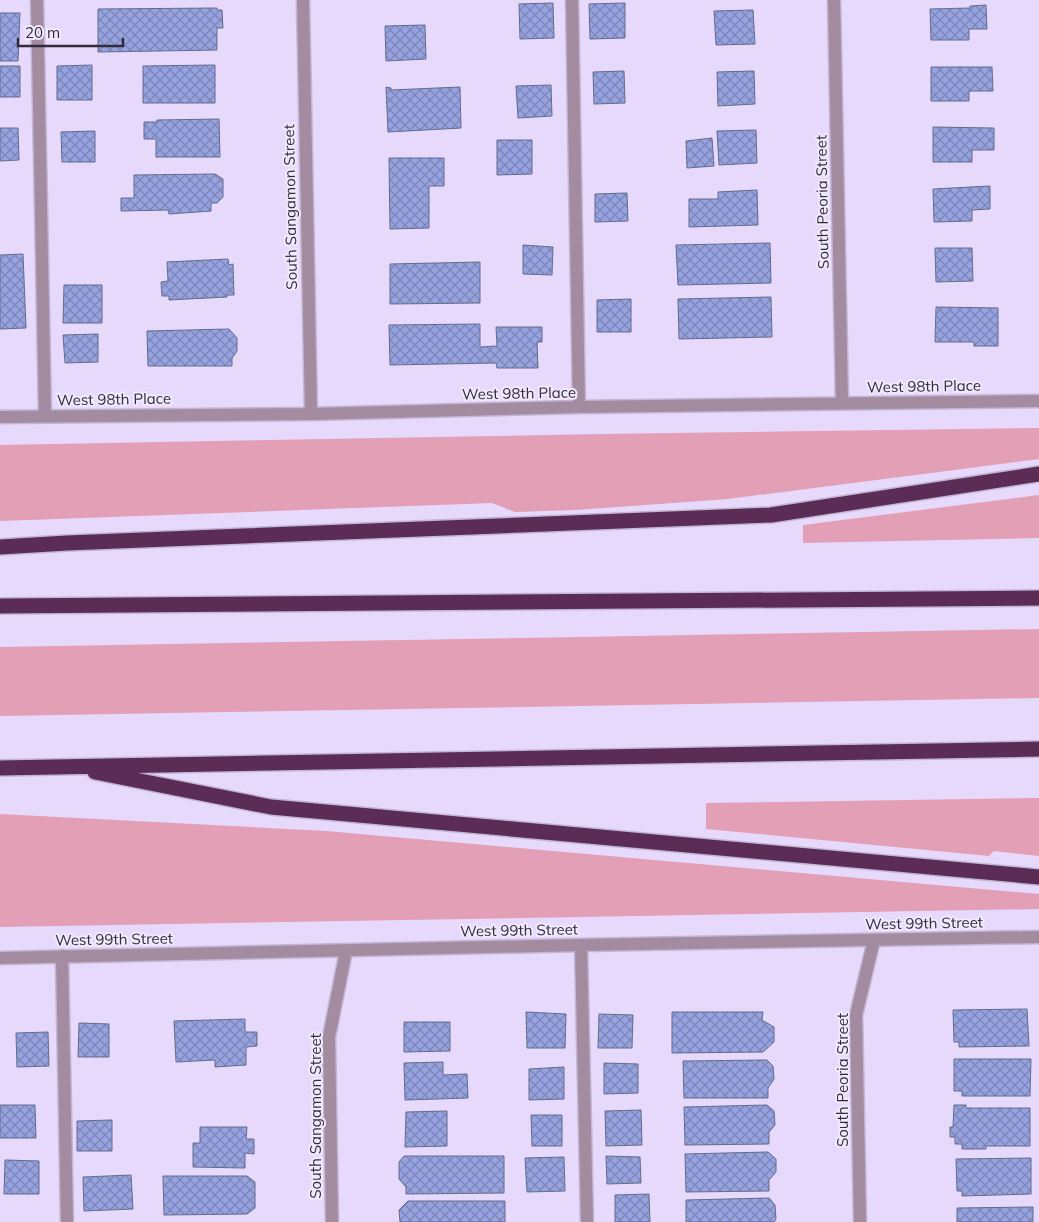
<svg xmlns="http://www.w3.org/2000/svg" width="1039" height="1222" viewBox="0 0 1039 1222" font-family="Mulish,sans-serif">
<style>
.grass{fill:#e29fb5}
.building{fill:url(#building-cross-hatch);stroke:#646b8a}
.lines{fill:none;stroke-linecap:round;stroke-linejoin:round}
.minor-casing{stroke:#c2b6d4;stroke-width:15}
.highway-casing{stroke:#c2b6d4;stroke-width:18}
.minor{stroke:#a38ba0;stroke-width:12}
.highway{stroke:#5a2c56;stroke-width:15}
.labels{text-anchor:middle;dominant-baseline:central;stroke-width:4;stroke-linejoin:round;paint-order:stroke}
.street-label{font-size:15px;fill:#322c3a;stroke:#f1e9fe}
</style>
<defs>
<pattern id="building-cross-hatch" width="8" height="8" patternUnits="userSpaceOnUse" patternTransform="scale(1.25)"><rect width="8" height="8" fill="#97a3e0"/><path d="M0 0l8 8M0 8l8-8" fill="none" stroke="#7c85b7"/></pattern>
</defs>
<rect width="100%" height="100%" fill="#e6d9fb"/>
<path class="grass" d="M 1039,428 L 1039,459 L 728,499 L 576,510 L 515,512 L 492,503 L 0,521 L 0,445 L 604,434 Z
M 1039,495 L 1039,538 L 803,543 L 803,525 Z
M 1039,629 L 1039,698 L 0,716 L 0,647 Z
M 1039,798 L 1039,856 L 994,851 L 989,856 L 706,829 L 706,803 Z
M 0,814 L 326,831 L 1039,894 L 1039,909 L 0,927 Z"/>
<path class="building" d="M 553,3 L 554,38 L 520,39 L 519,4 Z
M 625,3 L 625,38 L 590,39 L 589,4 Z
M 986,5 L 987,29 L 969,29 L 969,40 L 931,40 L 930,9 L 970,8 L 970,6 Z
M 217,8 L 217,10 L 222,10 L 223,28 L 217,28 L 217,50 L 98,52 L 98,9 Z
M 753,10 L 755,44 L 716,45 L 714,11 Z
M 0,13 L 20,13 L 18,61 L 0,61 Z
M 425,25 L 426,59 L 386,61 L 385,26 Z
M 92,65 L 92,100 L 57,100 L 57,66 Z
M 215,65 L 215,103 L 143,103 L 143,66 Z
M 0,66 L 20,66 L 20,97 L 0,97 Z
M 931,67 L 992,67 L 993,91 L 969,91 L 969,101 L 931,101 Z
M 624,71 L 625,103 L 594,104 L 593,72 Z
M 754,71 L 755,104 L 718,106 L 717,72 Z
M 551,85 L 552,116 L 518,118 L 516,86 Z
M 386,87 L 391,88 L 391,90 L 460,87 L 461,128 L 388,132 Z
M 219,119 L 220,157 L 156,157 L 156,139 L 144,139 L 144,122 L 157,122 L 157,120 Z
M 933,127 L 994,128 L 994,150 L 972,150 L 972,162 L 933,162 Z
M 0,128 L 18,128 L 19,160 L 0,161 Z
M 756,130 L 757,163 L 719,165 L 717,131 Z
M 95,131 L 95,162 L 62,162 L 61,132 Z
M 712,138 L 714,166 L 687,168 L 686,141 Z
M 497,140 L 532,140 L 532,174 L 497,175 Z
M 389,158 L 444,158 L 444,186 L 429,186 L 429,228 L 390,229 Z
M 215,174 L 223,179 L 223,197 L 217,203 L 211,203 L 211,211 L 169,214 L 168,210 L 121,211 L 121,198 L 134,198 L 134,175 Z
M 990,186 L 990,209 L 972,210 L 972,221 L 934,222 L 933,189 Z
M 757,190 L 758,225 L 689,227 L 689,199 L 718,199 L 718,192 Z
M 627,193 L 628,221 L 595,222 L 595,194 Z
M 770,243 L 771,283 L 678,285 L 676,245 Z
M 523,245 L 553,247 L 552,275 L 523,274 Z
M 935,248 L 972,248 L 973,281 L 936,282 Z
M 23,254 L 26,328 L 0,329 L 0,255 Z
M 228,259 L 229,265 L 233,264 L 234,295 L 227,295 L 227,297 L 169,300 L 169,296 L 162,296 L 161,282 L 168,281 L 167,262 Z
M 480,262 L 480,303 L 390,304 L 390,264 Z
M 64,285 L 102,285 L 102,323 L 63,323 Z
M 771,297 L 772,337 L 679,339 L 678,299 Z
M 631,299 L 631,332 L 597,332 L 597,300 Z
M 936,307 L 998,308 L 998,346 L 974,346 L 974,342 L 935,342 Z
M 480,324 L 480,347 L 497,346 L 496,327 L 542,327 L 542,342 L 537,342 L 538,368 L 497,368 L 496,363 L 390,365 L 389,325 Z
M 229,329 L 237,338 L 237,351 L 233,357 L 232,357 L 232,366 L 148,366 L 147,331 Z
M 98,334 L 98,362 L 65,363 L 63,335 Z
M 1027,1009 L 1029,1046 L 959,1047 L 959,1042 L 954,1042 L 953,1010 Z
M 526,1012 L 566,1014 L 565,1048 L 527,1048 Z
M 672,1012 L 763,1012 L 762,1020 L 774,1027 L 774,1042 L 763,1052 L 672,1053 Z
M 599,1014 L 633,1015 L 632,1048 L 598,1048 Z
M 245,1019 L 245,1032 L 257,1032 L 257,1046 L 246,1047 L 246,1065 L 215,1067 L 215,1060 L 176,1062 L 174,1021 Z
M 404,1022 L 450,1022 L 450,1051 L 404,1052 Z
M 79,1023 L 109,1024 L 109,1057 L 78,1057 Z
M 48,1032 L 49,1066 L 17,1067 L 16,1033 Z
M 954,1059 L 1031,1059 L 1030,1096 L 962,1096 L 962,1091 L 954,1091 Z
M 767,1060 L 773,1066 L 774,1079 L 768,1088 L 768,1098 L 684,1098 L 683,1061 Z
M 443,1062 L 443,1075 L 467,1074 L 468,1098 L 405,1100 L 404,1063 Z
M 604,1063 L 638,1064 L 638,1093 L 604,1094 Z
M 564,1067 L 564,1099 L 529,1100 L 529,1069 Z
M 0,1105 L 35,1105 L 36,1138 L 0,1138 Z
M 767,1105 L 774,1111 L 775,1125 L 769,1132 L 769,1144 L 685,1145 L 684,1107 Z
M 954,1105 L 966,1105 L 966,1108 L 1030,1108 L 1030,1146 L 986,1146 L 986,1149 L 962,1149 L 962,1144 L 955,1144 L 955,1137 L 950,1137 L 950,1127 L 953,1127 Z
M 641,1110 L 642,1145 L 606,1146 L 605,1111 Z
M 447,1111 L 447,1146 L 405,1147 L 406,1112 Z
M 531,1115 L 562,1115 L 562,1146 L 532,1146 Z
M 112,1120 L 112,1151 L 77,1151 L 77,1121 Z
M 200,1127 L 247,1127 L 246,1139 L 254,1139 L 254,1154 L 245,1153 L 245,1168 L 193,1167 L 193,1143 L 200,1143 Z
M 768,1152 L 776,1159 L 776,1172 L 769,1180 L 769,1191 L 686,1192 L 685,1154 Z
M 404,1156 L 504,1156 L 504,1193 L 406,1194 L 406,1187 L 399,1179 L 399,1162 Z
M 606,1156 L 640,1157 L 641,1183 L 607,1184 Z
M 564,1157 L 565,1191 L 527,1192 L 525,1158 Z
M 1031,1158 L 1031,1194 L 962,1196 L 962,1191 L 957,1191 L 956,1159 Z
M 5,1160 L 39,1161 L 39,1194 L 4,1194 Z
M 131,1175 L 133,1209 L 84,1211 L 83,1177 Z
M 163,1176 L 247,1176 L 255,1182 L 255,1208 L 247,1214 L 164,1215 Z
M 649,1194 L 650,1222 L 615,1222 L 615,1195 Z
M 769,1198 L 775,1205 L 776,1219 L 774,1222 L 686,1222 L 686,1200 Z
M 408,1201 L 505,1201 L 505,1222 L 400,1222 L 399,1210 Z
M 1033,1207 L 1033,1222 L 957,1222 L 957,1208 Z"/>
<g class="lines">
<g class="minor-casing">
<path id="minor" d="M 37,0 L 45,416
M 303,0 L 311,414
M 572,0 L 579,407
M 834,0 L 842,403
M 0,417 L 311,414 L 579,407 L 1039,401
M 581,945 L 587,1222
M 62,956 L 67,1222
M 0,958 L 581,945 L 1039,937
M 332,1222 L 329,1037 L 346,951
M 860,1222 L 856,1015 L 874,940"/>
</g>
<g class="highway-casing">
<path id="highway" d="M 0,547 L 67,543 L 771,515 L 1039,474
M 0,606 L 1039,598
M 0,768 L 1039,749
M 95,772 L 271,807 L 1039,877"/>
</g>
<use href="#minor" class="minor"/>
<use href="#highway" class="highway"/>
</g>
<g class="labels">
<g class="street-label">
<text transform="translate(822 202) rotate(-91)">South Peoria Street</text>
<text transform="translate(290 207) rotate(-91)">South Sangamon Street</text>
<text transform="translate(924 386) rotate(-1)">West 98th Place</text>
<text transform="translate(519 393) rotate(-1)">West 98th Place</text>
<text transform="translate(114 399) rotate(-1)">West 98th Place</text>
<text transform="translate(924 923) rotate(-1)">West 99th Street</text>
<text transform="translate(519 930) rotate(-1)">West 99th Street</text>
<text transform="translate(114 939) rotate(-1)">West 99th Street</text>
<text transform="translate(842 1080) rotate(-90)">South Peoria Street</text>
<text transform="translate(315 1116) rotate(-90)">South Sangamon Street</text>
</g>
</g>
<path d="M18 38v8h105v-8" fill="none" stroke="#322c3a" stroke-width="2.5"/>
<text x="25" y="38" font-size="15" fill="#322c3a" stroke="#f1e9fe" stroke-width="4" paint-order="stroke">20 m</text>
</svg>
